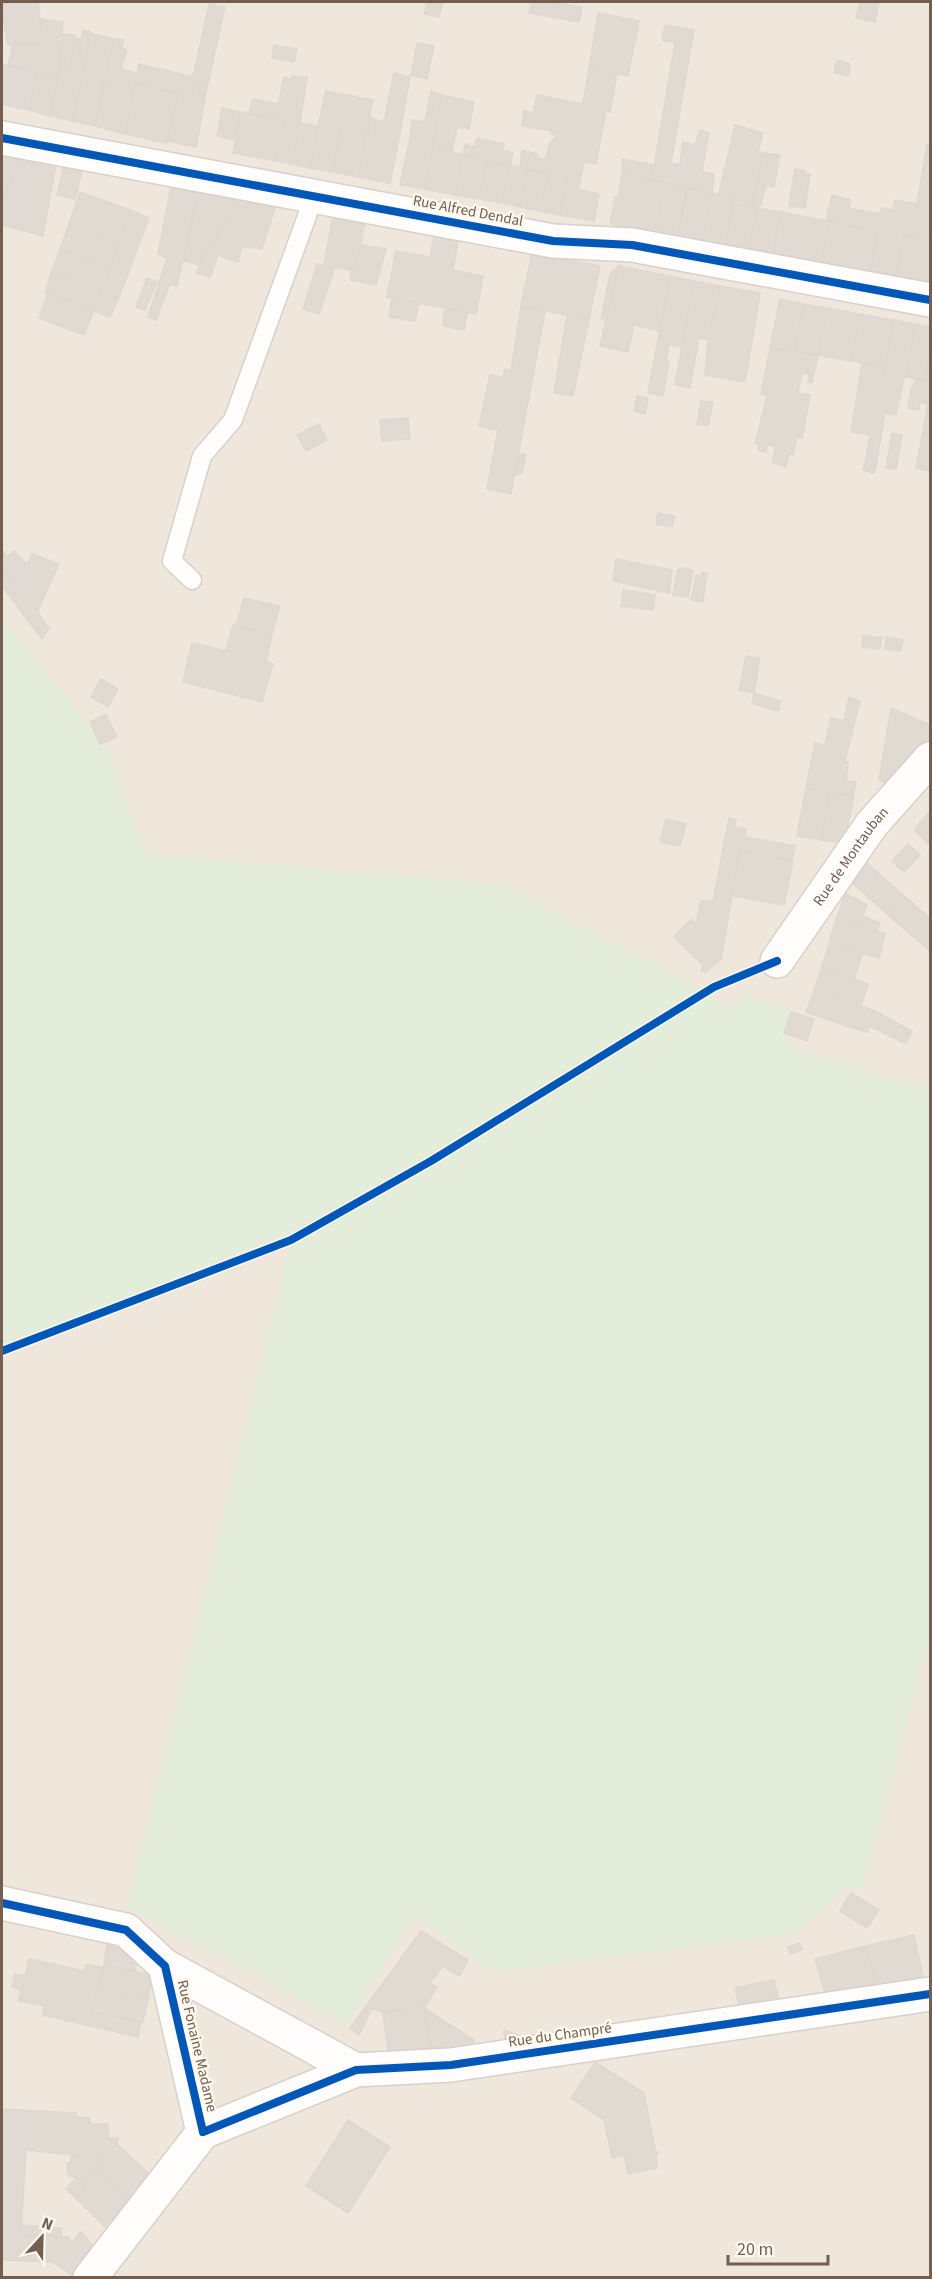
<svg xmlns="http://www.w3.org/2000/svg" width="932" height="2279" viewBox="0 0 932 2279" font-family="'Source Sans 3',sans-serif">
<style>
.residential{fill:#efe7db}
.green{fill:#e3edd9}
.building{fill:#e0dad3;stroke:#dfd8d0;stroke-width:1.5}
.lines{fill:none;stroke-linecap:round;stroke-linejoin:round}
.lane-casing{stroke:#d6d1cb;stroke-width:21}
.street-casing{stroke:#d6d1cb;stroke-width:36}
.lane{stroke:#fefdfc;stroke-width:18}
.street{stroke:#fefdfc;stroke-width:33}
.cycleway-casing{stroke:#fef9ef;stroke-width:11}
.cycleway{stroke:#0057b8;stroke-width:8}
.labels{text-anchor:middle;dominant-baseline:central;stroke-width:4.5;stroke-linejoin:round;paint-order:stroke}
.street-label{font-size:15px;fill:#735e4f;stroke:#fef9ef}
</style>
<rect width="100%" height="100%" fill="#f7f4ed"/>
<path class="residential" d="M 2,2 L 930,2 L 930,2277 L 2,2277 Z"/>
<path class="green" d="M 2,619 L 105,746 L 147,854 L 500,884 L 655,964 L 731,1009 L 748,994 L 797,1016 L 788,1048 L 930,1089 L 930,1634 L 863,1888 L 847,1887 L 795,1934 L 492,1972 L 415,1915 L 347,2024 L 127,1907 L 291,1240 L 2,1353 Z"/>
<path class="building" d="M 2,2 L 38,2 L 43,43 L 8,45 L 2,14 Z
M 427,2 L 443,2 L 439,17 L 424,14 Z
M 531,2 L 549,2 L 582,7 L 579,22 L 529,13 Z
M 860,2 L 879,2 L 875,22 L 856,18 Z
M 209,4 L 225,7 L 207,88 L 195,85 L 192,97 L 136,83 L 139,64 L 193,77 Z
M 598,13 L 639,21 L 628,76 L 589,69 Z
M 40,19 L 63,22 L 58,76 L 8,66 L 13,44 L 43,43 Z
M 665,25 L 694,30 L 671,163 L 680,165 L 683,142 L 695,145 L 700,130 L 709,133 L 702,172 L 714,174 L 712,193 L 652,180 L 675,43 L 662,40 Z
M 83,30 L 91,32 L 81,82 L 58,76 L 60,68 L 69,69 L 76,38 L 81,40 Z
M 90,33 L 114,39 L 103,86 L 81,82 Z
M 63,34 L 74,35 L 76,38 L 69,69 L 60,68 Z
M 114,39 L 123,40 L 122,48 L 127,50 L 121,69 L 138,74 L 133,93 L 103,86 Z
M 417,43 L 434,46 L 427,79 L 411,75 Z
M 274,45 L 297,49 L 294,62 L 272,58 Z
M 837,60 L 850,64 L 848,76 L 834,73 Z
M 2,65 L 37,72 L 29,110 L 2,104 Z
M 589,69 L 617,74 L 610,112 L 606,111 L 596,164 L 584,162 L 578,189 L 599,194 L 594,221 L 560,215 L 568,178 L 520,168 L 522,150 L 537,154 L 536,158 L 546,159 L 549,144 L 557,135 L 551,134 L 552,131 L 522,126 L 524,110 L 533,113 L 537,95 L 583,104 Z
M 37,72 L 58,76 L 50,116 L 29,110 Z
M 394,73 L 410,77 L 398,143 L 374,137 L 376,120 L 384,121 Z
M 58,76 L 81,82 L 73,121 L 50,116 Z
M 292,76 L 307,78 L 300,123 L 249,114 L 253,99 L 278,104 L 284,77 L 292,80 Z
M 81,82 L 103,86 L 95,126 L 73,121 Z
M 135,83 L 178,94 L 167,143 L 125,134 Z
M 195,85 L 207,88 L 196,147 L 167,141 L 178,94 L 192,97 Z
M 103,86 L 133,93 L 125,134 L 95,126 Z
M 326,91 L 373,100 L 369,116 L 376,120 L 374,137 L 366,135 L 367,130 L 342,125 L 340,131 L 318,126 Z
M 431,91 L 442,95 L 434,142 L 410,138 L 412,120 L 425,122 Z
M 442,95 L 474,102 L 469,129 L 457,127 L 452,152 L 433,148 Z
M 222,108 L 240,112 L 235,140 L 217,136 Z
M 240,112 L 284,120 L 276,161 L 233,153 Z
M 284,120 L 300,123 L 292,164 L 276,161 Z
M 300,123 L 318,126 L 310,168 L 292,164 Z
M 342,125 L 367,130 L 359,177 L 333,172 Z
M 735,125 L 763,133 L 758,151 L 763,153 L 752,207 L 733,204 L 735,197 L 719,194 Z
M 318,126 L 340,131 L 333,172 L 310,168 Z
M 366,135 L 398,143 L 390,183 L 359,177 Z
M 410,138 L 434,142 L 425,189 L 400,185 Z
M 477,138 L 504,144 L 502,150 L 513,153 L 510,166 L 463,155 L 465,144 L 474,147 Z
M 927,145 L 930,146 L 930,231 L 928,241 L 904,235 L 897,275 L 870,270 L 878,232 L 826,221 L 832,195 L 851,200 L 849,208 L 880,214 L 881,208 L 893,210 L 895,200 L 917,204 Z
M 433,148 L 462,154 L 455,195 L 425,189 Z
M 2,152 L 23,157 L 2,202 Z
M 763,153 L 780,155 L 774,187 L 766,185 L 761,205 L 757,208 L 752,207 Z
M 462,154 L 487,160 L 479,199 L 455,195 Z
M 23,157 L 56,164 L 43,236 L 2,225 L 2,202 Z
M 623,159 L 654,165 L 652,180 L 622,173 Z
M 487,160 L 509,165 L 502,203 L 479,199 Z
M 509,165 L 528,170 L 520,207 L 502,203 Z
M 64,166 L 82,171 L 75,199 L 57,195 Z
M 795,169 L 806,171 L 805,174 L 810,174 L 805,208 L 789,206 Z
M 528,170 L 548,174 L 540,211 L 520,207 Z
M 622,173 L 663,182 L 657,233 L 610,224 L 615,197 L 618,198 Z
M 548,174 L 568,178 L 560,215 L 540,211 Z
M 663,182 L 687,187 L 678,237 L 657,233 Z
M 171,187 L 198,193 L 177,286 L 170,284 L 156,320 L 148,317 L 167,258 L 158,254 Z
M 687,189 L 712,193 L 702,241 L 678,237 Z
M 80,192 L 130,210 L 118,244 L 68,227 Z
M 198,193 L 239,200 L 199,265 L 184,261 Z
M 712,193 L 735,197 L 725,245 L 702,241 Z
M 239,200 L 275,208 L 262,249 L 242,246 L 238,262 L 218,255 L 210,277 L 196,273 Z
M 733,204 L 757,208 L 749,249 L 725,245 Z
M 757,208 L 780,212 L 773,254 L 749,249 Z
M 130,210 L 149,218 L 128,274 L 110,268 Z
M 780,212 L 829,221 L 821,262 L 773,254 Z
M 333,216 L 365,223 L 355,271 L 324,265 Z
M 829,221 L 878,232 L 870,273 L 821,262 Z
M 68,227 L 118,244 L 110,268 L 60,249 Z
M 930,231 L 930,284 L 896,278 L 904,235 L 928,241 Z
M 434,236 L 458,241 L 453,270 L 483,276 L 476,314 L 387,297 L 396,251 L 430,257 Z
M 360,245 L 386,249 L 376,285 L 350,280 L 352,271 L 355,271 Z
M 60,249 L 110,268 L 101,291 L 52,271 Z
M 532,253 L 600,266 L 589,319 L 521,306 Z
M 317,264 L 335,267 L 319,314 L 303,309 Z
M 619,266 L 670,276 L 660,331 L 634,325 L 628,352 L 600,346 Z
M 619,266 L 606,320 L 601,319 L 610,274 Z
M 110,268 L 128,274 L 119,297 L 101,291 Z
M 52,271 L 101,291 L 94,311 L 45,292 Z
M 670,276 L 694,281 L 682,347 L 669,344 L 666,361 L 669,361 L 663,396 L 648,393 Z
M 147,278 L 157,282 L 145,310 L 136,307 Z
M 694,281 L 721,286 L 708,339 L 699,338 L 690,388 L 675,385 Z
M 721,286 L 760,293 L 745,382 L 705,375 L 708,339 Z
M 101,291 L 119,297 L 110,317 L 94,311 Z
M 48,293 L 94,311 L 84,335 L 39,318 Z
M 392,298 L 419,303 L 415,321 L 389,317 Z
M 780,299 L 804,304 L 794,352 L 770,348 Z
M 804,304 L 827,308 L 818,355 L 794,352 Z
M 521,306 L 545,311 L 511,494 L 487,489 L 498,430 L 479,426 L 490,375 L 503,377 L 505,369 L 511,371 Z
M 445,308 L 467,312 L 464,330 L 443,326 Z
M 827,308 L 860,314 L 851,361 L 818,355 Z
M 860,314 L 893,320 L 885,368 L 851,361 Z
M 567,315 L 589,319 L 573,396 L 554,393 Z
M 893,320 L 915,324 L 906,377 L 884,373 Z
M 915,324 L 930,327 L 930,351 L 925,381 L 906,377 Z
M 770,348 L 818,355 L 812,383 L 808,382 L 809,374 L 802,373 L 798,393 L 810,395 L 802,438 L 797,437 L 793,455 L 789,453 L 786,467 L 772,462 L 776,447 L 767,444 L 766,452 L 758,450 L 759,444 L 755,444 L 767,396 L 761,394 Z
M 930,351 L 930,382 L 925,381 Z
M 862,363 L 885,368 L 884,373 L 904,377 L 896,415 L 885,413 L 876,466 L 865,463 L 870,435 L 851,432 Z
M 916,379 L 930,382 L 930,471 L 916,468 L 928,404 L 920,402 L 919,410 L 908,408 L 911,389 Z
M 637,396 L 648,398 L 645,414 L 634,411 Z
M 701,401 L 713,402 L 708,426 L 697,424 Z
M 408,418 L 410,439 L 382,441 L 380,420 Z
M 319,424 L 327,440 L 306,451 L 297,435 Z
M 892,433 L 902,435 L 896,469 L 886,468 Z
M 519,454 L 526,454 L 522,473 L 515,475 Z
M 865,463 L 876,466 L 874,473 L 863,470 Z
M 658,513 L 675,516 L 672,527 L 656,524 Z
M 2,549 L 7,557 L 14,551 L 27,564 L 32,554 L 59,564 L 37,613 L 33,605 L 2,570 Z
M 616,559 L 672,570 L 669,593 L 613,581 Z
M 681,568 L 693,570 L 688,597 L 673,595 L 678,570 Z
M 2,570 L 33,605 L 49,629 L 42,639 L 2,586 Z
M 702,572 L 707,573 L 703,602 L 691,600 L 696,575 L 702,577 Z
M 623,590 L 655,595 L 653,610 L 621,606 Z
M 244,598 L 280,606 L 272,634 L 236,626 Z
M 233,625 L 272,634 L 266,661 L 273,664 L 262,702 L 183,682 L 192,643 L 226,651 Z
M 863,635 L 882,638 L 880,649 L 862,647 Z
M 886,637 L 903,640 L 901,651 L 885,649 Z
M 746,656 L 760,658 L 754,693 L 739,690 Z
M 101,679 L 118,689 L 108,707 L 91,697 Z
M 754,693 L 780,701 L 779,710 L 776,711 L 752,703 Z
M 849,697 L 860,701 L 845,761 L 848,762 L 846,781 L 856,782 L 853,796 L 806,788 L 815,743 L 825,745 L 831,718 L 844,721 Z
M 891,708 L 930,725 L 930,747 L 896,786 L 879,780 Z
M 106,715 L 117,737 L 100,744 L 90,722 Z
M 806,788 L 829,792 L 822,840 L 797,836 Z
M 829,792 L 854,797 L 844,843 L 822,840 Z
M 930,811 L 930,845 L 914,830 Z
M 729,818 L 736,820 L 734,827 L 746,829 L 745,837 L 795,846 L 792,860 L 740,851 L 721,959 L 706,972 L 701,971 L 703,965 L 674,937 L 691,919 L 696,924 L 701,900 L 713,902 Z
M 666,819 L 686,824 L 680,846 L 660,842 Z
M 908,844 L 920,855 L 904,872 L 892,861 Z
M 740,851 L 793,861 L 784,905 L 732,896 Z
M 866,862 L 902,894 L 886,913 L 849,880 Z
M 845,893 L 867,905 L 862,916 L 880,923 L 877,931 L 837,917 Z
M 902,894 L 930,918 L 930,925 L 928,928 L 930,931 L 930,951 L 886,913 Z
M 837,917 L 885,934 L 879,958 L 829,942 Z
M 830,942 L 863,953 L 854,980 L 821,969 Z
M 821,969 L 868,984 L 861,1006 L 814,991 Z
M 814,991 L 861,1006 L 853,1028 L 806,1012 Z
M 861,1006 L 875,1011 L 912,1031 L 906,1044 L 870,1026 L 867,1032 L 853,1028 Z
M 791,1012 L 814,1019 L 807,1041 L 784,1033 Z
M 851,1893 L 879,1910 L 867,1928 L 840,1911 Z
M 421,1931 L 468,1960 L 459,1976 L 443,1966 L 430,1983 L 437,1987 L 424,2008 L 424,2006 L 383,2013 L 372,2008 L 359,2035 L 350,2028 Z
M 914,1935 L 923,1976 L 879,1989 L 866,1946 Z
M 799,1943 L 802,1950 L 790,1954 L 788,1947 Z
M 107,1945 L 122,1949 L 138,1957 L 135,1971 L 104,1965 Z
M 866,1946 L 879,1989 L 828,2002 L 815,1959 Z
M 29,1959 L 84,1971 L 86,1964 L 103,1967 L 92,2012 L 141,2022 L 138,2037 L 43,2015 L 44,2006 L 18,2001 L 21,1990 L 12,1987 L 15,1974 L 25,1976 Z
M 104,1965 L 152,1975 L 148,1999 L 98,1988 Z
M 774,1980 L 778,1997 L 739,2004 L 735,1988 Z
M 98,1988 L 148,1999 L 143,2022 L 92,2012 Z
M 424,2006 L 431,2053 L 389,2060 L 383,2012 Z
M 424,2008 L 474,2040 L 475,2047 L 431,2053 Z
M 504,2030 L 521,2036 L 522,2041 L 505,2042 Z
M 595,2062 L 644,2093 L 655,2149 L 612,2158 L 604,2120 L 571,2098 Z
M 2,2109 L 76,2113 L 76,2117 L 90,2118 L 90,2124 L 108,2124 L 108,2138 L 118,2138 L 117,2144 L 103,2158 L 26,2150 L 21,2235 L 68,2237 L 72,2242 L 81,2232 L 97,2251 L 77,2278 L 52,2262 L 2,2260 Z
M 348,2120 L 390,2147 L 348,2213 L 306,2186 Z
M 117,2144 L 151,2176 L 129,2200 L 94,2167 Z
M 655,2149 L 658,2154 L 656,2154 L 657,2168 L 628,2174 L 624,2155 Z
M 71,2155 L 103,2158 L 80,2183 L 85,2187 L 76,2198 L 66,2189 L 76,2178 L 68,2175 L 67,2163 L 71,2163 Z
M 94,2167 L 129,2200 L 105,2227 L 76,2198 L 85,2187 L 80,2183 Z
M 21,2225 L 62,2228 L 61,2237 L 21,2235 Z"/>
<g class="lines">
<g class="lane-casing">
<path id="lane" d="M 192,580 L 172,561 L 202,456 L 233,420 L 307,216 L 313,196"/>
</g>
<g class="street-casing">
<g id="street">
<path d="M 2,138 L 553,241 L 632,245 L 930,300"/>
<path id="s1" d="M 777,961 L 872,824 L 930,759"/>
<path d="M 2,1903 L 126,1930 L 165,1966 L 203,2132"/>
<path d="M 165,1966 L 356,2070"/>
<path d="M 90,2278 L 203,2132 L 356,2070 L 451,2065 L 930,1994"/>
</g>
</g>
<use href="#lane" class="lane"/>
<use href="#street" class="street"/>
<g class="cycleway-casing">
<path id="cycleway" d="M 2,138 L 553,241 L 632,245 L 930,300
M 2,1351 L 291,1240 L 431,1161 L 714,987 L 777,961
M 2,1903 L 126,1930 L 165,1966 L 203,2132 L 356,2070 L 451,2065 L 930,1994"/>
</g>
<use href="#cycleway" class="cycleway"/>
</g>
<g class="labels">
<g class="street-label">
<text transform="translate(468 211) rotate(11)">Rue Alfred Dendal</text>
<text stroke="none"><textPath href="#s1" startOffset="128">Rue de Montauban</textPath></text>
<text transform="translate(560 2035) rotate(-8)">Rue du Champré</text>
<text transform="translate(197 2046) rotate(77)">Rue Fonaine Madame</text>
</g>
</g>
<rect width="932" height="2279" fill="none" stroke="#735e4f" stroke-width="6"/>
<g transform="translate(42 2237) rotate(22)" stroke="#fef9ef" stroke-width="4.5" paint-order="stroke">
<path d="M0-4.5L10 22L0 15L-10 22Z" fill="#735e4f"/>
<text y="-9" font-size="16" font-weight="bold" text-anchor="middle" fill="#735e4f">N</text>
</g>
<path d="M728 2255v9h100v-9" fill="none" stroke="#735e4f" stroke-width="3"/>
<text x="737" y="2255" font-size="18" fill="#735e4f" stroke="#fef9ef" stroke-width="4.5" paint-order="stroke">20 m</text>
</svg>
